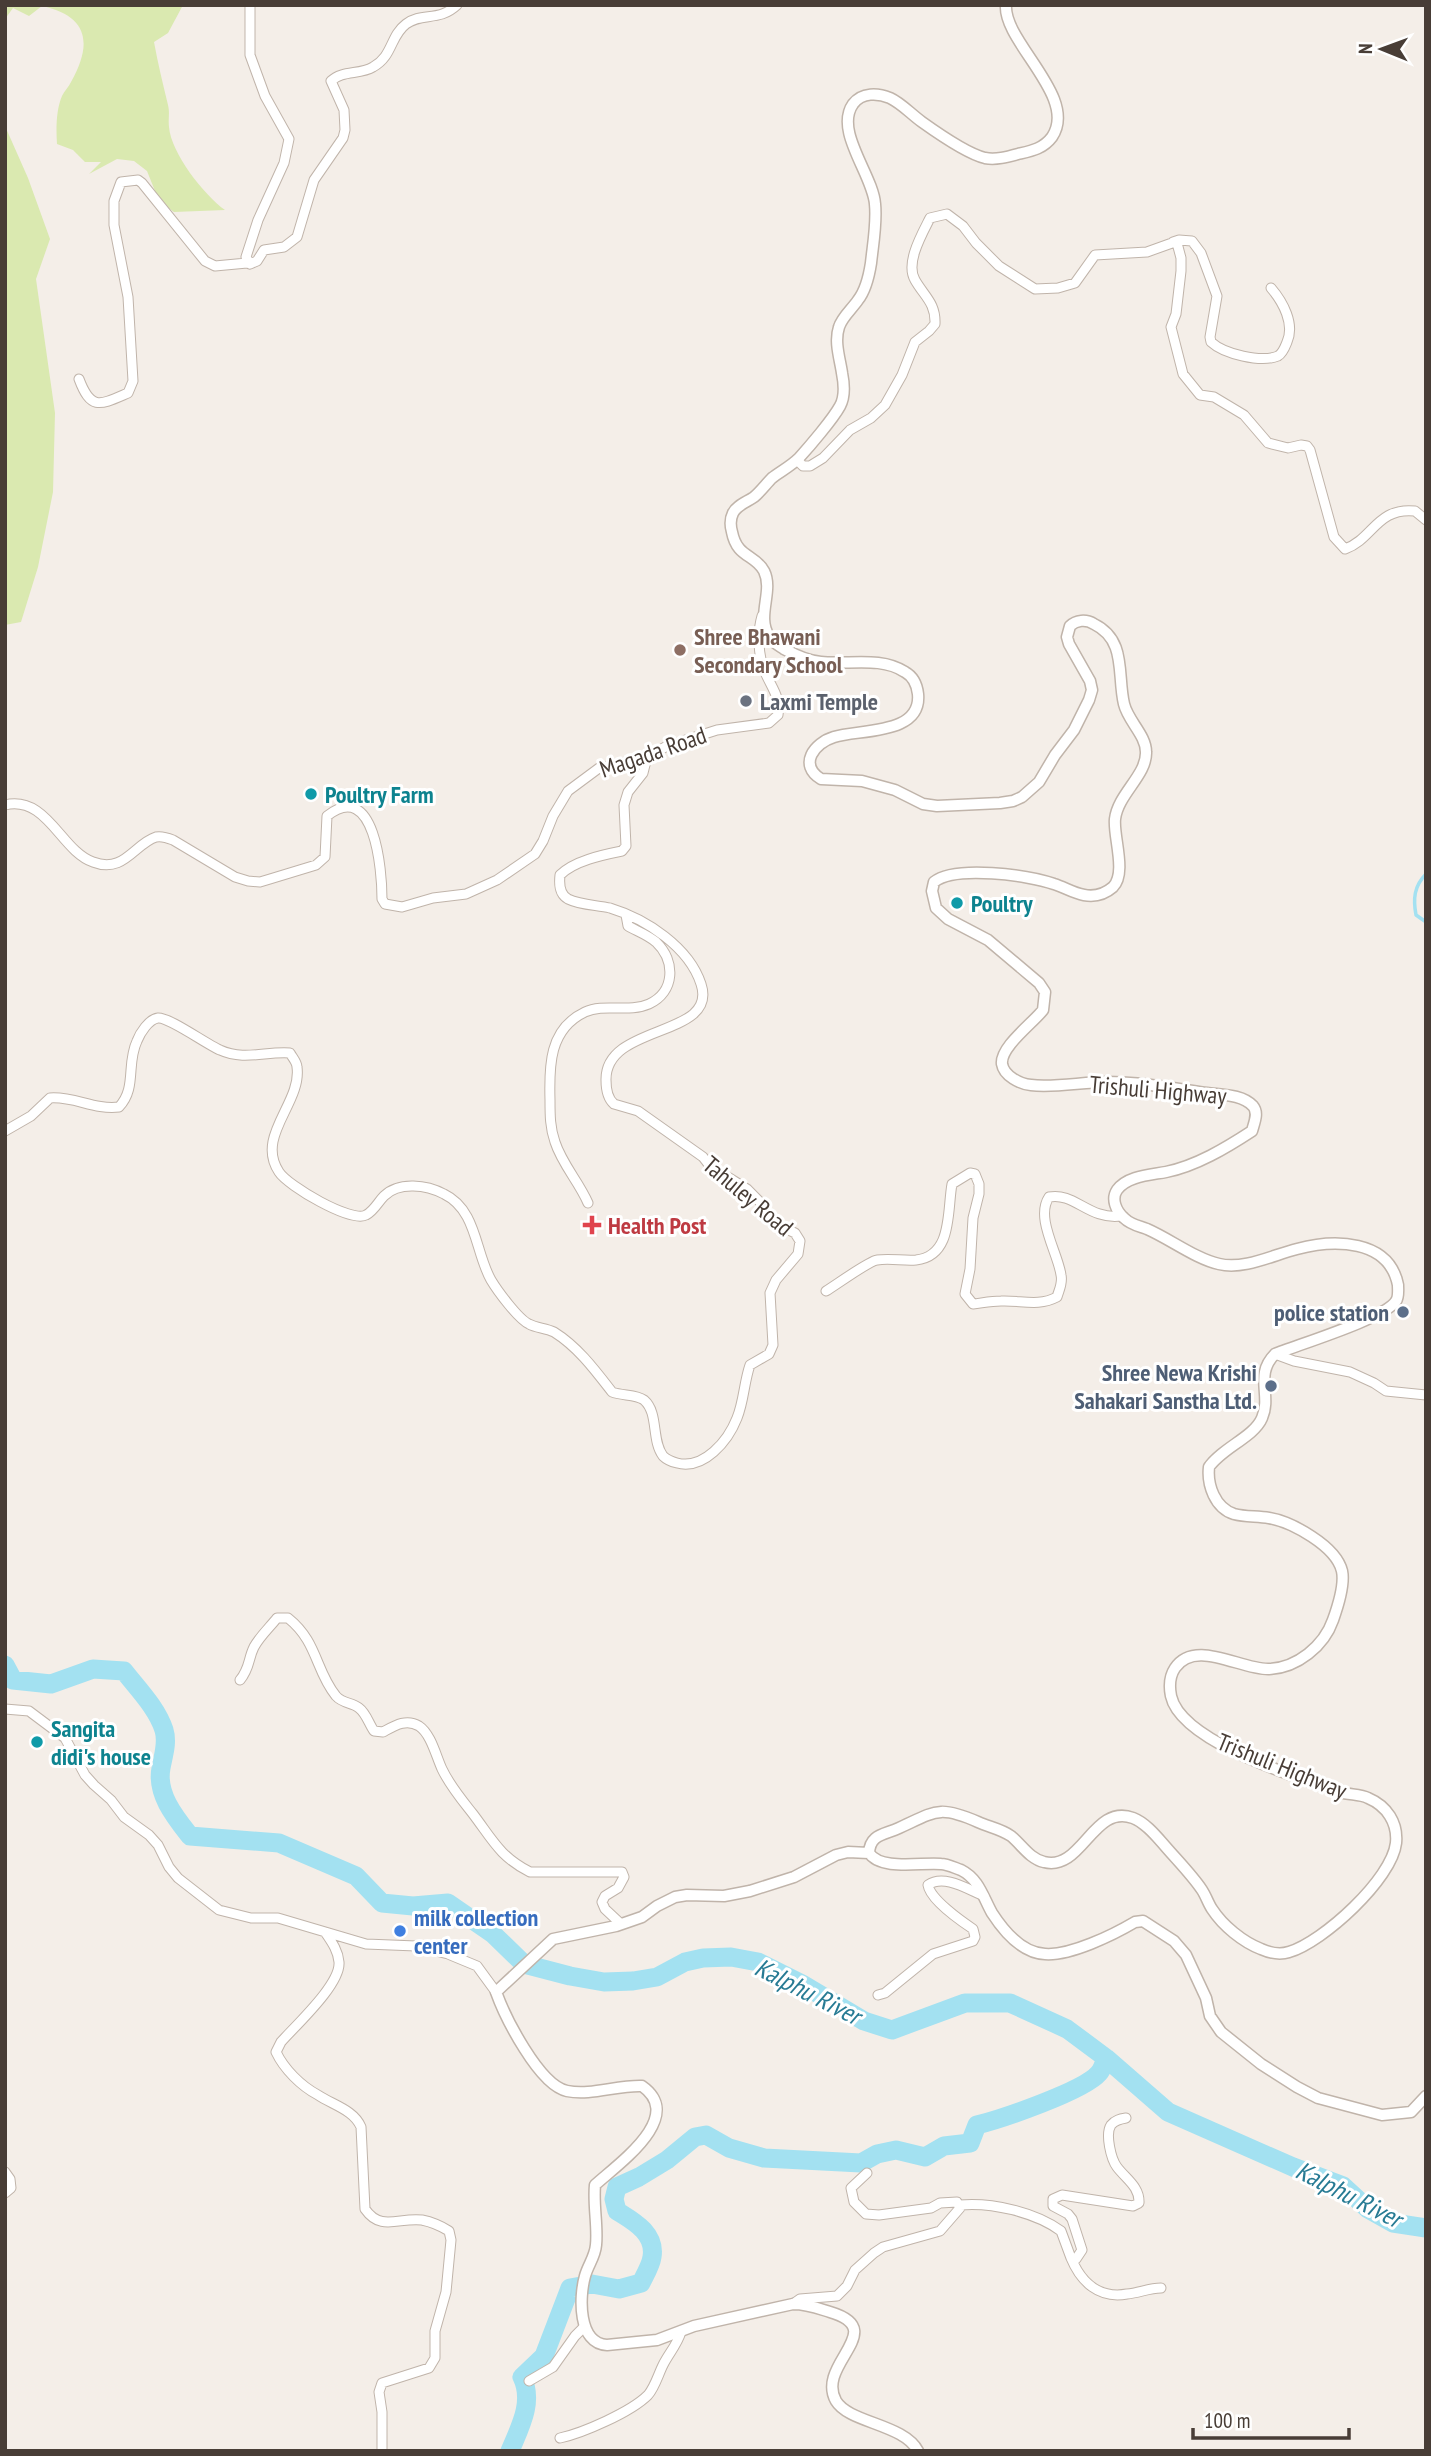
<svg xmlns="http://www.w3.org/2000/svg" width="1431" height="2456" viewBox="0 0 1431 2456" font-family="'PT Sans Narrow',sans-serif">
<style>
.green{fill:#dae9b0}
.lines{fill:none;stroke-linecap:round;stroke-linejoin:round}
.stream{stroke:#a3e1f1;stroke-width:3.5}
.river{stroke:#a3e1f1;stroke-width:19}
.minor-casing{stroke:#c0b4aa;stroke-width:11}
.tertiary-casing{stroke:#c0b4aa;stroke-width:13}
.minor{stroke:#fff;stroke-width:9}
.tertiary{stroke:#fff;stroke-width:10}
.education-dot{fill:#8d6e63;stroke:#fff;stroke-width:2.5}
.worship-dot{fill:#6b7280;stroke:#fff;stroke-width:2.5}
.culture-dot{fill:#0f9aa8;stroke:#fff;stroke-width:2.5}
.health-dot{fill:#e0444e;stroke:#fff;stroke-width:2.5}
.service-dot{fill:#5c6f8a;stroke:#fff;stroke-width:2.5}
.shop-dot{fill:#3f7fe0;stroke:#fff;stroke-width:2.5}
.labels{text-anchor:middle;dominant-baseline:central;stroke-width:6;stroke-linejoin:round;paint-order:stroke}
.education-label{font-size:24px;font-weight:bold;fill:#785e54;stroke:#fff;text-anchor:start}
.worship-label{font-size:24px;font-weight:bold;fill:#5b616d;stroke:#fff;text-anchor:start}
.street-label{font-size:24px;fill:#483d36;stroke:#fff}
.culture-label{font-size:24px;font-weight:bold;fill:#0d838f;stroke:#fff;text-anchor:start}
.health-label{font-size:24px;font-weight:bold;fill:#be3a42;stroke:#fff;text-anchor:start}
.service-label{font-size:24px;font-weight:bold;fill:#4e5e75;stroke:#fff;text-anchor:end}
.shop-label{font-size:24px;font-weight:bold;fill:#366cbe;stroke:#fff;text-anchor:start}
.water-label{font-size:26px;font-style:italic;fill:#277b94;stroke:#fff}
</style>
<rect width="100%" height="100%" fill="#f4eee8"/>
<path class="green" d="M 5,5 L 183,5 L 168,33 L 154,42 C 158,64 163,84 168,105 C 170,113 168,119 169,127 C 171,153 204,195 225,210 L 174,212 L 159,201 L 147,171 L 134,161 L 117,159 L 89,174 L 101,162 L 85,162 L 73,150 L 57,144 C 56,129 56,110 62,96 C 64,91 69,87 71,82 C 93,43 88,16 42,6 L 29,16 L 13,8 L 5,19 Z
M 5,126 L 28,178 L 50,239 L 36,279 L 55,413 L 53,492 L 38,567 L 21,622 L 5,625 Z"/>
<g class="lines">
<path class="stream" d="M 1426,874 C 1414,886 1413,899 1416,915 L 1426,922"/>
<path class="river" d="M 5,1665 L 13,1680 L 51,1684 L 93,1669 L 124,1671 C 138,1689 157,1708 164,1730 C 168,1743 163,1756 161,1768 C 156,1794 175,1817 190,1836 L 279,1843 L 356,1876 L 382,1903 L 413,1906 L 448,1903 L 493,1934 L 524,1964 L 570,1976 L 604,1982 L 633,1981 L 657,1977 L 685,1962 L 703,1958 L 731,1957 L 758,1962 L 802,1984 L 864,2021 L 892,2030 L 965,2003 L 1010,2003 L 1067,2029 L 1106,2058 L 1168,2112 L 1293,2167 L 1343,2186 L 1368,2209 L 1393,2223 L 1426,2228
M 510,2451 C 520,2427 534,2402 522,2377 L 544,2356 L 570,2288 L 592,2284 L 619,2289 L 641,2283 C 645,2275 651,2265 652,2257 C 656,2233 633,2221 617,2211 L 614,2199 L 617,2187 L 639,2177 L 667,2160 L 695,2137 L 706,2135 L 729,2148 L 764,2158 L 861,2163 L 877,2154 L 896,2150 L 925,2157 L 944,2146 L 970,2143 L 977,2125 C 1001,2119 1084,2091 1099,2073 C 1102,2070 1104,2063 1106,2058"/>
<g class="minor-casing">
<path id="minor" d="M 250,5 L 250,55 L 265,96 L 289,139 L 284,163 L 258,220 L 246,257 L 250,264 L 257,261 L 264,250 L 284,247 L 297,237 L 314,180 L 343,138 L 345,130 L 344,110 L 331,81 C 342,70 360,75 373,67 C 393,56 390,36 406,24 C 422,12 439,22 457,5
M 1173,242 L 1179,240 L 1192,241 L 1201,253 L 1217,296 L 1210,337 L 1211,342 C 1224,354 1261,363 1278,356 C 1283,353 1285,347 1287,342 C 1295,324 1283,302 1271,288
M 79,379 C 91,411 100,405 128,393 L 133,381 L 128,297 L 114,225 L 114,201 L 121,182 L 138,180 L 142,183 L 205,261 L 215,266 L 247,263
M 797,460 L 803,466 L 810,466 L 823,458 L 850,430 L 871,418 L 885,405 L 902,375 L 915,342 L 929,331 L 935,324 C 936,303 924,296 915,280 C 905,263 922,234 930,218 L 947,214 L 963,226 L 976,243 L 999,266 L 1035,289 L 1058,288 L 1075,283 L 1095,255 L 1147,252 L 1172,243 L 1177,243 L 1181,258 L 1181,271 L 1176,314 L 1171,327 L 1183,374 L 1200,395 L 1214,397 L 1244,415 L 1268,443 L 1288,448 L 1301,445 L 1307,446 L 1310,450 L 1334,537 L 1345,549 C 1373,539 1377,507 1415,511 L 1426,520
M 5,805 C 47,795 61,851 93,862 C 124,874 134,844 156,837 C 161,836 168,838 173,840 L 235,877 L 248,881 L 260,882 L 270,879 L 316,865 L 325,857 L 327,816 C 375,778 382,871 382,899 L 385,904 L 402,907 L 433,898 L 466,894 L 497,880 L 535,854 L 543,841 L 553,816 L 568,791 L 599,768 L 647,757 L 667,746 L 717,730 L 769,723 L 778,715 C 781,697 771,687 765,672 C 758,655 757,633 762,616
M 5,1131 L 31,1116 L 50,1098 C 74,1096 94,1110 119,1107 C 137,1088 126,1064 137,1041 C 140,1033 149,1019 158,1018 C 169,1017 206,1044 220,1050 C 244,1061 266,1051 290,1053 C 292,1057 297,1062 297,1067 C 302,1103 255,1136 279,1172 C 288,1186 351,1223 366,1215 C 374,1211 378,1202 384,1196 C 399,1181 427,1185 444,1194 C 477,1210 475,1252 491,1280 C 497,1290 518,1319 529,1324 C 536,1328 546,1328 554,1332 C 578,1347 595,1370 612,1392 C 622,1396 636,1394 644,1400 C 659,1413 651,1440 663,1456 C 666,1459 673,1462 677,1463 C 704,1470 728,1441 737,1418 C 744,1401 744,1382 750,1365 L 769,1354 L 773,1345 L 770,1293 L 776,1280 L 798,1254 L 800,1241 L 795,1233 L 772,1222 L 762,1204 L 747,1189 L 710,1166 L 703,1157 L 638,1111 L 614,1104 C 607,1098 606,1089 606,1080 C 605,1023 719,1038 701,984 C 689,947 646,919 610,908 C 597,905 580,905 568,899 C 559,894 559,884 560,875 C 574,861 602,855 622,851 L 626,846 L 624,805 L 628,792 L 643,773 L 647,757
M 588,1203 C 579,1182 562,1164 555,1142 C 550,1128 550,1115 550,1100 C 549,1066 549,1029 585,1012 C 604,1003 629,1013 649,1004 C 675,992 676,961 656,942 C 648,935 637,931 628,926 L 626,915
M 826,1291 C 836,1285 869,1261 877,1260 C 890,1258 903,1261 916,1260 C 953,1256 947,1211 952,1184 L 970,1173 L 975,1174 L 979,1184 L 979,1194 L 973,1218 L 970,1269 L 965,1294 L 973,1304 C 982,1303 991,1301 1001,1301 C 1021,1300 1038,1307 1057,1297 C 1059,1290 1063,1283 1061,1275 C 1058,1253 1035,1218 1049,1197 C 1075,1192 1088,1220 1121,1216
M 1275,1354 L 1294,1361 L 1350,1372 L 1374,1383 L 1386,1391 L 1426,1395
M 240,1680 C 250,1668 248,1659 254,1647 C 260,1636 270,1627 277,1618 L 288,1618 C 318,1642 315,1670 336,1696 C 343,1704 352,1702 359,1708 C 366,1713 369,1724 374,1731 L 383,1732 C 394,1726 406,1718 419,1726 C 431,1734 436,1756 442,1769 C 450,1786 462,1800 473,1814 C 492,1839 500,1857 530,1872 L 622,1872 L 624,1877 L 618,1888 L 605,1896 L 602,1902 L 605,1909 L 621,1924
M 5,1709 L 29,1711 L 65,1738 L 85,1775 L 94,1785 L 111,1800 L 124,1817 L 149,1835 L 158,1845 L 169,1867 L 178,1878 L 219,1910 L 251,1918 L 278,1918 L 366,1944 L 416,1946 L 448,1954 L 477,1966 L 496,1992
M 325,1932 C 331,1941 338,1950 339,1962 C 341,1984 296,2025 281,2042 L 276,2052 C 284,2069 301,2086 318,2095 C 333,2105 354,2110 361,2127 L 365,2209 C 381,2232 399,2217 422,2220 C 432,2222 441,2226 449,2231 L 451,2240 L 446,2292 L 435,2331 L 435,2358 L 429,2368 L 382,2383 L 379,2392 L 382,2412 L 382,2451
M 878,1995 L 885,1993 L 933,1954 L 973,1941 L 975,1937 L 973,1929 C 961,1921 930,1899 928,1885 C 944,1874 967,1889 984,1896
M 5,2172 L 10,2179 L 11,2188 L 5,2193
M 960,2205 C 991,2202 1035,2212 1061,2231 L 1071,2258 L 1076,2259 L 1082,2250 L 1072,2219 L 1068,2214 L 1053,2206 L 1053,2199 L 1062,2195 L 1133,2206 L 1139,2203 C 1140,2187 1126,2179 1117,2167 C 1111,2159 1105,2134 1111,2125 C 1115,2120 1120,2119 1126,2118
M 1071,2258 C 1081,2282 1099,2299 1127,2294 C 1139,2293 1149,2288 1161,2288
M 793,2304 L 800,2299 L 837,2296 L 847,2286 L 855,2270 L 874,2253 L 883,2247 L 940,2231 L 960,2208 L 957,2202 L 940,2203 L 931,2208 L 879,2215 L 866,2214 L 854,2202 L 851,2188 L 867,2173
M 529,2381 L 553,2367 L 575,2336 L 584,2327
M 560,2438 C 583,2433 631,2412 648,2395 C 655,2387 658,2375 663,2365 C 669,2353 677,2345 681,2332"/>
</g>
<g class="tertiary-casing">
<path id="tertiary" d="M 1006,5 C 1003,42 1079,97 1052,137 C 1043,149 1031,151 1018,154 C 1007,157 996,160 985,158 C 968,154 936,132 922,122 C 911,114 901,103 890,98 C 878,93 862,92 853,104 C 834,131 873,175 875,204 C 877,223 873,244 871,263 C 869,276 866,290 858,300 C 852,309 842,317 839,327 C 834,342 840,359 842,373 C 844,383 845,397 840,406 C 833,419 809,447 799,458 C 791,466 781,471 772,478 C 766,484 761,491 754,497 C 747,502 737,505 733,513 C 730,519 730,525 732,532 C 737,558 755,554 764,571 C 774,591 756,616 769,636 C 772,642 778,645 784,649 C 795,655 808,661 821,662 C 848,665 881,656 905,672 C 914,677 917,685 918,694 C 922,735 860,729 834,737 C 814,743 798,765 821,779 L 862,781 L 895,790 L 923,804 L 937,806 L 1000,803 L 1013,801 L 1022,797 L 1039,782 L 1055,755 L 1074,730 L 1089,700 L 1092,690 L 1090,681 L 1069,644 L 1067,637 L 1070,626 C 1076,620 1086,619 1094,624 C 1127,640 1117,675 1124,704 C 1128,721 1146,735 1146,752 C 1147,775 1118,794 1115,819 C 1113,836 1127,873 1113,887 C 1105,894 1095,897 1084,895 C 1073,893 1064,887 1054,884 C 1028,875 955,865 934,882 L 932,891 L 936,908 L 948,919 L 988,940 L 1039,983 L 1045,992 L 1043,1010 C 1033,1023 1000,1047 1002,1064 C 1004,1076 1020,1084 1031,1085 C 1053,1088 1083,1082 1106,1082 C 1140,1082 1173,1088 1207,1093 C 1221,1095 1242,1094 1253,1106 C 1259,1113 1254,1123 1252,1131 C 1226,1148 1196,1166 1166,1172 C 1150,1175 1127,1176 1117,1190 C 1111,1199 1116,1211 1124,1218 C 1131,1225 1139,1226 1147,1229 C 1170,1239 1196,1259 1219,1264 C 1244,1270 1273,1255 1297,1249 C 1334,1239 1389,1239 1398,1285 C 1398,1290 1399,1297 1396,1301 C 1386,1318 1297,1345 1275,1354 C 1254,1375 1272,1395 1262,1418 C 1254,1437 1222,1448 1209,1467 C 1207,1485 1215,1508 1234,1514 C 1245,1517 1257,1516 1269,1518 C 1292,1522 1336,1546 1342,1571 C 1345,1585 1338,1606 1333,1620 C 1324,1646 1297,1668 1269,1669 C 1241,1670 1195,1638 1175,1668 C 1169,1677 1169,1686 1171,1696 C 1181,1742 1299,1778 1340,1792 C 1349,1795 1360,1794 1368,1798 C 1387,1806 1398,1823 1396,1843 C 1392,1879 1323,1942 1289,1952 C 1280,1955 1270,1953 1261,1949 C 1243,1942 1223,1926 1212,1909 C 1208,1903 1206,1896 1202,1890 C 1192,1875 1177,1860 1165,1846 C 1157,1837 1146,1823 1133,1818 C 1093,1803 1082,1872 1044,1862 C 1030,1859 1022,1845 1011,1836 C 1001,1829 989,1827 978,1822 C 939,1805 936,1811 899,1828 C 884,1835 870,1834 869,1853 C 881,1871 922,1862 941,1864 C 947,1864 955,1868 961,1870 C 979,1879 983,1897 992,1913 C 1003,1930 1022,1953 1045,1954 C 1070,1956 1113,1935 1135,1922 L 1143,1921 L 1174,1941 L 1186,1955 L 1206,1998 L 1210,2016 L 1221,2032 L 1261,2064 L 1297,2087 L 1318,2098 L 1382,2115 L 1411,2112 L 1426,2096
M 869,1853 L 848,1852 L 836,1855 L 794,1877 L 750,1891 L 724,1896 L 687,1895 L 675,1897 L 657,1906 L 642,1917 L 616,1926 L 553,1939 L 496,1992 C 505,2017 539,2085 567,2091 C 591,2096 617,2085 642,2086 C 686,2117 618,2164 595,2185 C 593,2205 598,2226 596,2245 C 595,2257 588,2265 585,2276 C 579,2297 578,2344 607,2345 L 657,2340 L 694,2326 L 793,2304 C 807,2304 817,2308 830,2312 C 891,2330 815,2364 836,2401 C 849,2423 904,2424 918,2451"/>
</g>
<use href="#minor" class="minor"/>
<use href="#tertiary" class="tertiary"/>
</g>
<circle class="education-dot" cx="680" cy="650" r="7"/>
<circle class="worship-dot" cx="746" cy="701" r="7"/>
<g class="culture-dot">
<circle cx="311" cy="794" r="7"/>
<circle cx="957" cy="903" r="7"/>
<circle cx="37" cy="1742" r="7"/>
</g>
<path class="health-dot" d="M588.5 1214.5h7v7h7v7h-7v7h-7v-7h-7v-7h7z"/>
<g class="service-dot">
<circle cx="1403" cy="1312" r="7"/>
<circle cx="1271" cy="1386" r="7"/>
</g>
<circle class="shop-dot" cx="400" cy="1931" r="7"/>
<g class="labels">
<g class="education-label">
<text x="694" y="636">Shree Bhawani<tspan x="694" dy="28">Secondary School</tspan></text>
</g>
<g class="worship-label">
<text x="760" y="701">Laxmi Temple</text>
</g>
<g class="street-label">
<text transform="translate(653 752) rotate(-19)">Magada Road</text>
<text transform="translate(1158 1090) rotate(5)">Trishuli Highway</text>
<text transform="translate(748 1196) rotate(40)">Tahuley Road</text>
<text transform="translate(1282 1766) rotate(22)">Trishuli Highway</text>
</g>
<g class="culture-label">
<text x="325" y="794">Poultry Farm</text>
<text x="971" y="903">Poultry</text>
<text x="51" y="1728">Sangita<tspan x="51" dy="28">didi's house</tspan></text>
</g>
<g class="health-label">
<text x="608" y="1225">Health Post</text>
</g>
<g class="service-label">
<text x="1389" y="1312">police station</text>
<text x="1257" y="1372">Shree Newa Krishi<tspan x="1257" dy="28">Sahakari Sanstha Ltd.</tspan></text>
</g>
<g class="shop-label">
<text x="414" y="1917">milk collection<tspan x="414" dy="28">center</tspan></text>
</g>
<g class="water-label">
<text transform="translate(808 1991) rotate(27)">Kalphu River</text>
<text transform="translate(1349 2194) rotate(27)">Kalphu River</text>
</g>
</g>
<rect width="1431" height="2456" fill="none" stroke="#483d36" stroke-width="14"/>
<g transform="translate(1382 49) rotate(271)" stroke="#ffffff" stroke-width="5" paint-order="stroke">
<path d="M0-5L12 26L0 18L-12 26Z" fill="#483d36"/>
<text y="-10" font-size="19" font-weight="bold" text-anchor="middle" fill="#483d36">N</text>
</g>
<path d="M1193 2428v10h156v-10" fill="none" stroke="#483d36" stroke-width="3.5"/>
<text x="1204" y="2428" font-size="21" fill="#483d36" stroke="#ffffff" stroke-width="5" paint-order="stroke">100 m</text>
</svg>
